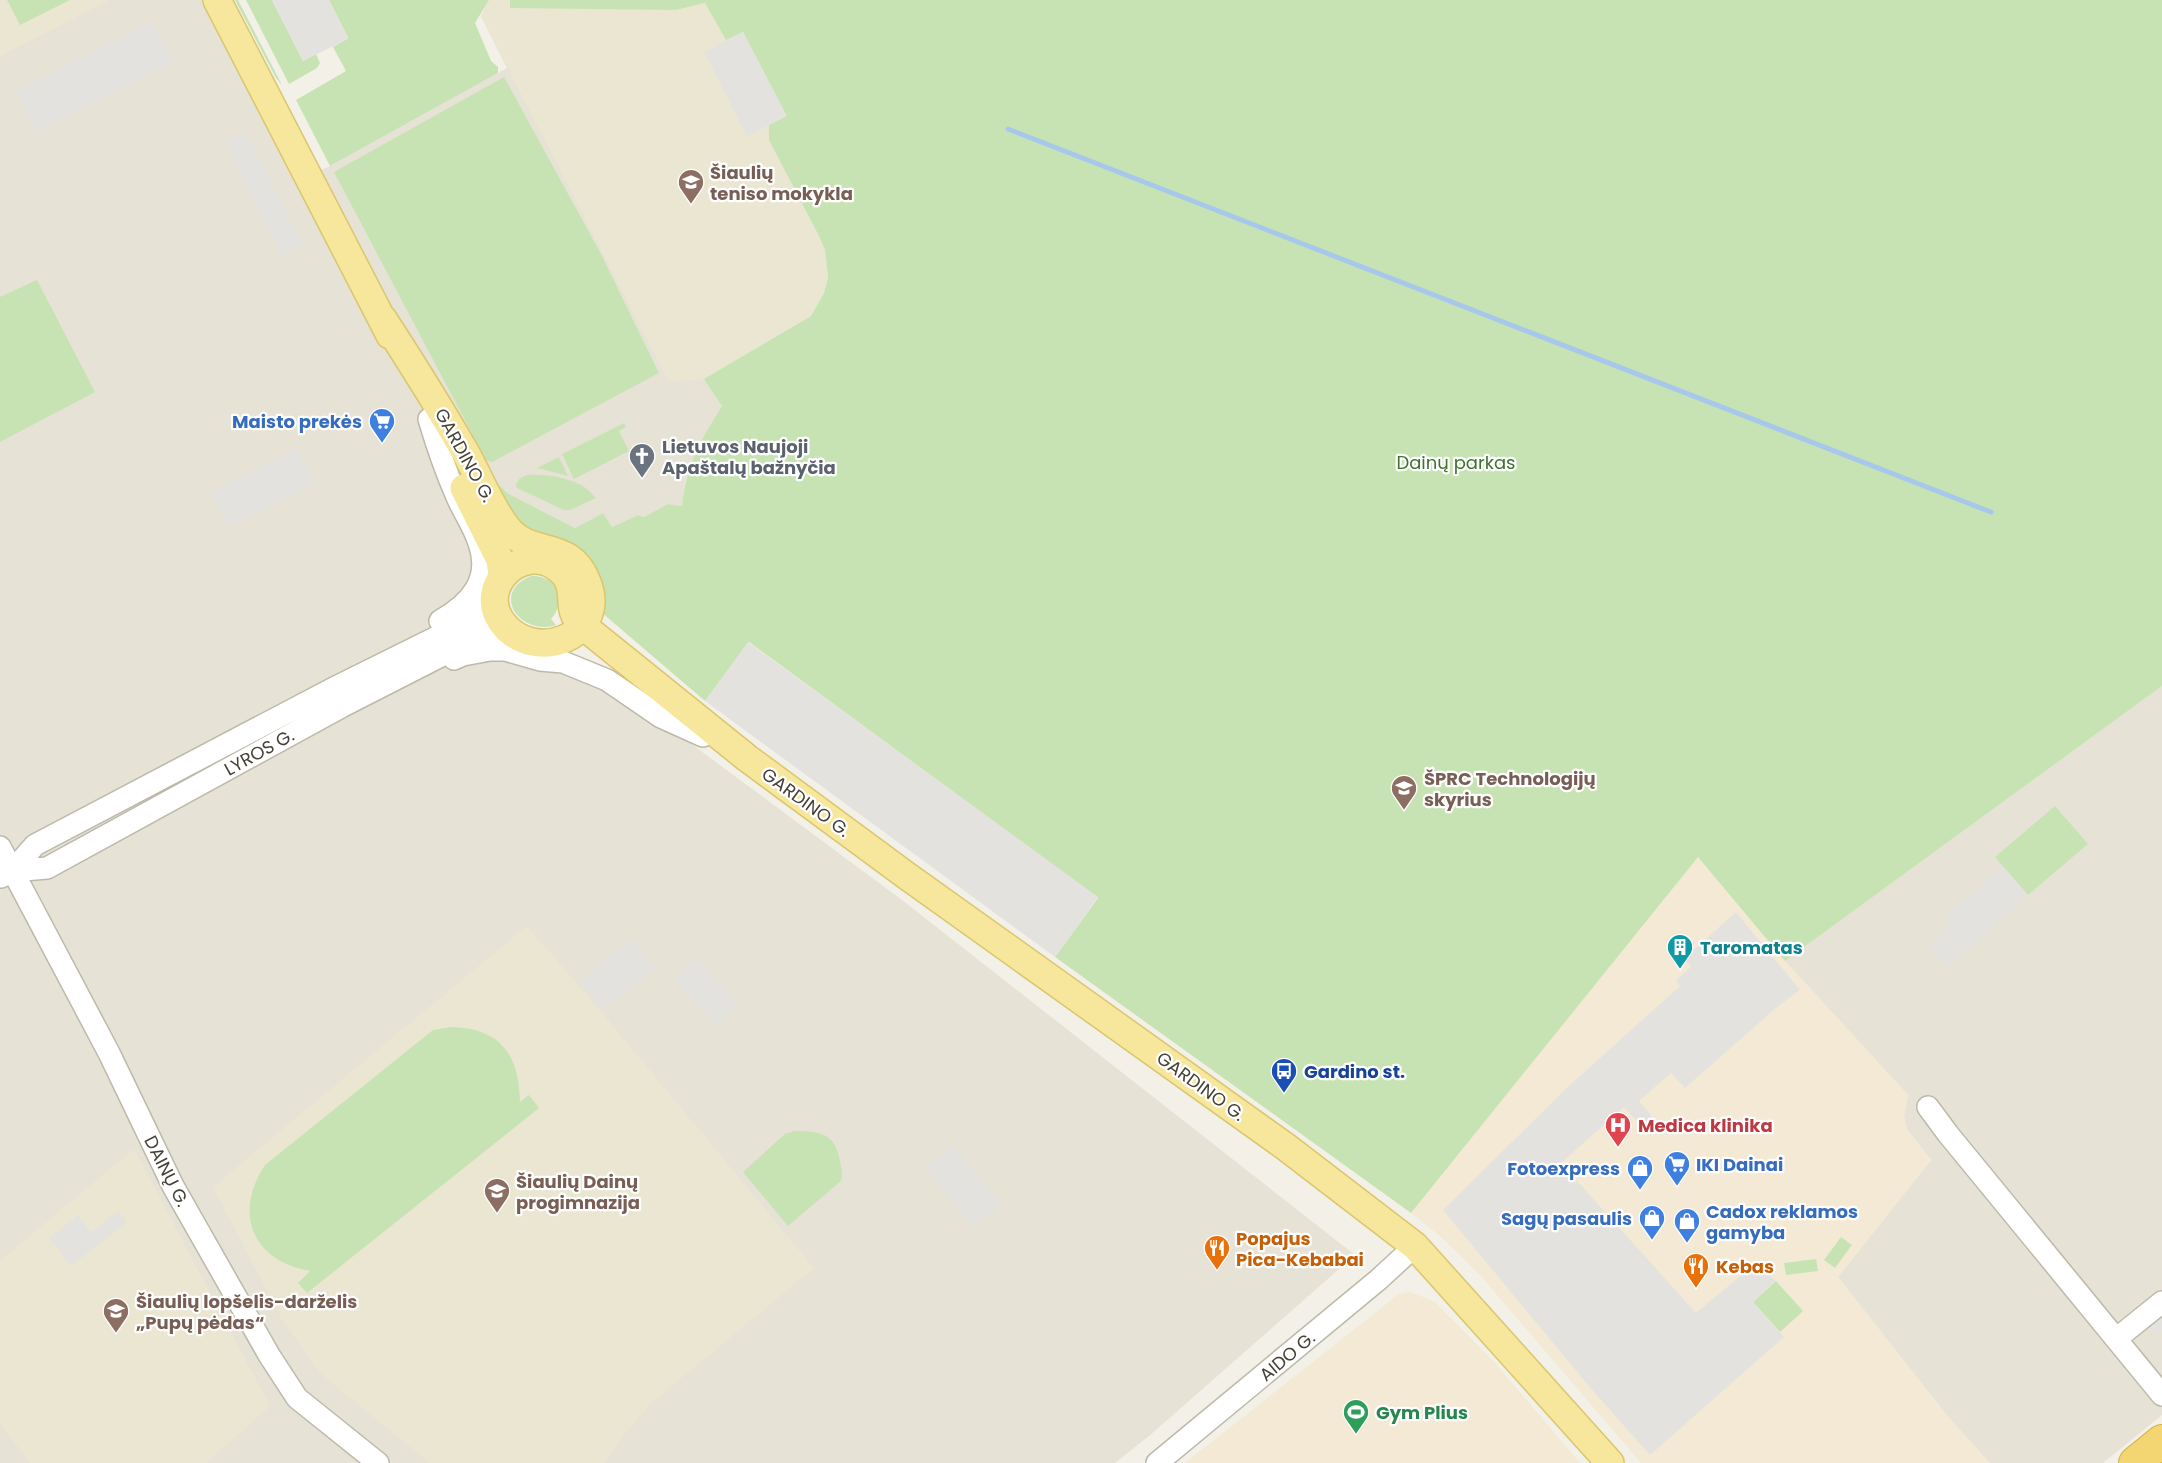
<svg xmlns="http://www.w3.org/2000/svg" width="2162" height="1463" viewBox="0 0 2162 1463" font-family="Poppins,sans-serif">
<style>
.residential{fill:#e6e2d6}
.commercial{fill:#f3e9d4}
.education{fill:#eae6d2}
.green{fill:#c8e3b3}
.parking{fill:#e4e2df}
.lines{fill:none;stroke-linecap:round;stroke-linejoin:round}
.stream{stroke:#a8c8eb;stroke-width:5}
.minor-casing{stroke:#bdb9aa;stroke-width:24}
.major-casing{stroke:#dac66d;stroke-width:30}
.highway-casing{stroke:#d1ad42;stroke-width:34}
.minor{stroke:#fff;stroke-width:21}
.major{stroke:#f6e79c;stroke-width:27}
.highway{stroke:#f3d671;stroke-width:32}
.labels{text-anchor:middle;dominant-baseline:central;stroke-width:4.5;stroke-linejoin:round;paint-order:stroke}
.education-label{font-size:18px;font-weight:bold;fill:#785e54;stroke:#fff;text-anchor:start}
.shop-label{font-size:18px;font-weight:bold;fill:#366cbe;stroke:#fff;text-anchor:end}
.worship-label{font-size:18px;font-weight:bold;fill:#5b616d;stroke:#fff;text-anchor:start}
.street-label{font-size:18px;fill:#454137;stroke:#fff}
.park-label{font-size:18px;fill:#40722e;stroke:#fff}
.culture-label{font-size:18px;font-weight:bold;fill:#0d838f;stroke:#fff;text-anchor:start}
.transit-label{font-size:18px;font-weight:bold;fill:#164399;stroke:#fff;text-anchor:start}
.health-label{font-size:18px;font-weight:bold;fill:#be3a42;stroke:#fff;text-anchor:start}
.food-label{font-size:18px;font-weight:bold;fill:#c56008;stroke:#fff;text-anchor:start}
.leisure-label{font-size:18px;font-weight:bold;fill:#27864d;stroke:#fff;text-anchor:start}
</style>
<rect width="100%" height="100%" fill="#f2f0e7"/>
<path class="residential" d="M 0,0 L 207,0 L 300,180 L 330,166 L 507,68 L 481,16 L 489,0 L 743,32 L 787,116 L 818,234 L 722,406 L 696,449 L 685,482 L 682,506 L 668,504 L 644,517 L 638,515 L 612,527 L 603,513 L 575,528 L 509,494 L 505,489 L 475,560 L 468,588 L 502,657 L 571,669 L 655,717 L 902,900 L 1355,1255 L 1149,1436 L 1115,1463 L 0,1463 Z
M 2162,686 L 2162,1415 L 2103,1463 L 1990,1463 L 1949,1418 L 1838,1277 L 1931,1160 L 1907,1129 L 1904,1116 L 1908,1095 L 1785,961 Z"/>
<path class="commercial" d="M 1698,856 L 1785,961 L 1908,1095 L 1904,1116 L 1907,1129 L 1931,1160 L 1838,1277 L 1949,1418 L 1990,1463 L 1641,1463 L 1481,1276 L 1439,1235 L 1411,1213 Z
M 1410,1292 L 1435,1302 L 1495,1363 L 1580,1463 L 1185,1463 L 1399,1294 Z"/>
<path class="education" d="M 0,0 L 110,0 L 0,56 Z
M 489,0 L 676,0 L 676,10 L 705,3 L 743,32 L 787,116 L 818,234 L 825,250 L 828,278 L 824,293 L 811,316 L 704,379 L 669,382 L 481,16 Z
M 527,926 L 593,1002 L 814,1268 L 650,1404 L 623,1436 L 604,1463 L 430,1463 L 322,1375 L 282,1320 L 213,1187 Z
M 134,1149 L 270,1406 L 206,1463 L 30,1463 L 0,1423 L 0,1261 Z"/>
<path class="green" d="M 7,0 L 70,0 L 20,25 Z
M 235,0 L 238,0 L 282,85 L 276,78 Z
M 246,0 L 272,0 L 303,61 L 316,54 L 320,63 L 317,68 L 289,84 Z
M 329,0 L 489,0 L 475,23 L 491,61 L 498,67 L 498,73 L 330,166 L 296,100 L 346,71 L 333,47 L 348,38 Z
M 510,0 L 2162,0 L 2162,686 L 1785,961 L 1698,857 L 1411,1213 L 1055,957 L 1098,898 L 749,642 L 705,701 L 601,612 L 520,529 L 498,488 L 500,486 L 509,494 L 575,528 L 603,513 L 612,527 L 638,515 L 644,517 L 668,504 L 682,506 C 687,462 699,443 722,406 L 704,379 L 811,316 L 824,293 L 828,278 L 825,250 L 818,234 L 769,140 L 769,125 L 786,116 L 743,32 L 726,40 L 705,3 L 676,10 L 510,8 Z
M 504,77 L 601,254 L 659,373 L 492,462 L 486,460 L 334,172 Z
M 37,280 L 95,392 L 0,442 L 0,297 Z
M 624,423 L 626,427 L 619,431 L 629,451 L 574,479 L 562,454 Z
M 559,457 L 568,476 L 537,468 Z
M 527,475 C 543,474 567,477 581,485 C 587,488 592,494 596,498 L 570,510 L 564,510 L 517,488 L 516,485 L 519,479 Z
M 531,576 C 557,575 568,600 551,619 L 556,625 C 521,637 489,593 531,576 Z
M 2055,806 L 2088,844 L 2028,895 L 1995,857 Z
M 451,1027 C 501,1028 519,1055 520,1102 L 529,1095 L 539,1108 L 307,1293 L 298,1283 L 310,1271 C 252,1261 233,1213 265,1165 L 433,1030 Z
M 794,1131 C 817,1131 834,1132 839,1157 C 841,1166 843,1173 841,1181 L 788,1226 L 743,1172 L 785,1134 Z
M 1841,1237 L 1852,1245 L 1835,1268 L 1824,1260 Z
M 1816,1259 L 1818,1271 L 1786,1275 L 1784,1263 Z
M 1776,1281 L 1803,1311 L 1780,1332 L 1753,1302 Z"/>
<path class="parking" d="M 272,0 L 329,0 L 348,39 L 303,61 Z
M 152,21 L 173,62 L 37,132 L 16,91 Z
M 743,32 L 787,116 L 747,136 L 704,52 Z
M 245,131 L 302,245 L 281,255 L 225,142 Z
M 297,448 L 315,484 L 228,527 L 211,492 Z
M 748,642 L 1098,897 L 1055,957 L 705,701 Z
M 2002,866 L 2028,895 L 1947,968 L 1927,946 L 1951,924 L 1945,917 Z
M 1736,912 L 1800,990 L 1777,1007 L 1685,1088 L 1671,1073 L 1639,1101 L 1652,1116 L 1641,1126 L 1624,1107 L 1561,1163 L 1696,1313 L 1756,1263 L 1776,1281 L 1753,1302 L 1784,1337 L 1650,1455 L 1593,1391 L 1443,1210 L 1570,1085 L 1680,986 L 1676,980 L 1691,967 L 1684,959 Z
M 631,939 L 656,968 L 603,1011 L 579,982 Z
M 694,958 L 738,1004 L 717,1025 L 673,978 Z
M 953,1145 L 1001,1204 L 973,1227 L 925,1168 Z
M 118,1211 L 127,1222 L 71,1266 L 49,1238 L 78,1215 L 91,1232 Z
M 2162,1309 L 2162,1330 L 2157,1334 L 2143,1324 Z"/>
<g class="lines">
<path class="stream" d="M 1008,129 L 1991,512"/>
<g class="minor-casing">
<path id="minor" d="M 429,419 C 437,446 446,472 457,497 C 464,513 474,527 479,543 C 492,580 470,604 440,621
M 454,659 L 463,655 L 490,650 L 505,650 L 540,660 L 563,662 L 607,680 L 661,717 L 703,736
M 0,847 L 109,1053 L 173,1186 L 269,1355 L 297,1398 L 378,1463
M 12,871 L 47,868 L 343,706 L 488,632 L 506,627
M 1,877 L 12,871 L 35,845 L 330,690 L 451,630 L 484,611 L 494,603
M 1928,1107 L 1948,1134 L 2162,1395
M 2116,1339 L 2162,1302
M 1157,1463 L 1378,1280 L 1415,1246"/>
</g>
<g class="major-casing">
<path id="major" d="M 217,0 L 390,335
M 383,319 C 411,362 438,405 464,450 C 479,476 489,505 508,529 C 532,558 570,538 587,582 C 609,637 532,666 501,621 C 477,586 522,543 556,567 C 583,586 562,607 582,625 L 747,758 L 907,876 L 1286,1147 L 1415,1246 L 1610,1463
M 464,488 L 500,560 L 502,575"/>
</g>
<g class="highway-casing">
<path id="highway" d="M 2135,1463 L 2162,1441"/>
</g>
<use href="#minor" class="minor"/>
<use href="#major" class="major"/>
<use href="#highway" class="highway"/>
</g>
<defs>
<g id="school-pin" transform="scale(1.35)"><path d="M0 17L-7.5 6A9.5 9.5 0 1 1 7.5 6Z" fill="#8d6e63" stroke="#fff"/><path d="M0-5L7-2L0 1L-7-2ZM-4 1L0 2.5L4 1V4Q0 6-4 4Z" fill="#fff"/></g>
<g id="supermarket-pin" transform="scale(1.35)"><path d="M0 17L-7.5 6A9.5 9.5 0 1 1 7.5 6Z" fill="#3f7fe0" stroke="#fff"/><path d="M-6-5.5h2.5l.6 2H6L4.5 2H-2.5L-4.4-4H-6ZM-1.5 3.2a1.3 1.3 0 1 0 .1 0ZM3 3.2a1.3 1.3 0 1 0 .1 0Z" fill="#fff"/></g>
<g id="church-pin" transform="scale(1.35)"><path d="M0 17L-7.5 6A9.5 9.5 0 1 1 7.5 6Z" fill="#6b7280" stroke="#fff"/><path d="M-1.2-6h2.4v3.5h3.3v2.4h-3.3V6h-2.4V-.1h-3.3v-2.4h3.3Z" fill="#fff"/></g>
<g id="building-pin" transform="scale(1.35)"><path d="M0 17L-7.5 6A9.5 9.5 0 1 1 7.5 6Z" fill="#0f9aa8" stroke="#fff"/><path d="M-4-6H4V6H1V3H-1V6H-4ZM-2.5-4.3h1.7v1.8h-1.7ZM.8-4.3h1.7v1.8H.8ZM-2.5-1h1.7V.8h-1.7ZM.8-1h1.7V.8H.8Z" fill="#fff"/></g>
<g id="bus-pin" transform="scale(1.35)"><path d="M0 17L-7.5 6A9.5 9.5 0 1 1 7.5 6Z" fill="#1a4fb4" stroke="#fff"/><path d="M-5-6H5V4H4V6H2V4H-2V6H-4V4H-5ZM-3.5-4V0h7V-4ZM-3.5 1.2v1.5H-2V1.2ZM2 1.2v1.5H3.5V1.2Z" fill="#fff"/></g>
<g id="hospital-pin" transform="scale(1.35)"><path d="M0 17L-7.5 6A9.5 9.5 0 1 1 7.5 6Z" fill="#e0444e" stroke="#fff"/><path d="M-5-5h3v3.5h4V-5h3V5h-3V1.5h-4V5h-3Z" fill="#fff"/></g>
<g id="shop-pin" transform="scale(1.35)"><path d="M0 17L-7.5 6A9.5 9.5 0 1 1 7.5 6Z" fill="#3f7fe0" stroke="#fff"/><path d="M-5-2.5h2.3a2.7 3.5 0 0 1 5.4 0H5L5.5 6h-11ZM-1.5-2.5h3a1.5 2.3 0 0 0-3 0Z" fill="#fff"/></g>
<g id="restaurant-pin" transform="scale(1.35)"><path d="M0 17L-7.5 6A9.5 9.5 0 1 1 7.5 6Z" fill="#e8710a" stroke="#fff"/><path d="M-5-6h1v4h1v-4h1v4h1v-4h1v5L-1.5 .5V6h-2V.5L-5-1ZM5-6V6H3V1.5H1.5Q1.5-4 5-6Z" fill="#fff"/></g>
<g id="stadium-pin" transform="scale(1.35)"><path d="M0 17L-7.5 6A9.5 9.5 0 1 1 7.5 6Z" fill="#2e9e5b" stroke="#fff"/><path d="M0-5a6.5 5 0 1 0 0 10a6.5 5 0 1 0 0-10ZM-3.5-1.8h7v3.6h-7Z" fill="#fff"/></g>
</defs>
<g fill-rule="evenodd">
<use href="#school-pin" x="691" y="182"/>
<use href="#supermarket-pin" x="382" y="421"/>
<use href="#church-pin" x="642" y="456"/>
<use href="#school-pin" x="1404" y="788"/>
<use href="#building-pin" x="1680" y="947"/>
<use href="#bus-pin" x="1284" y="1071"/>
<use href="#hospital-pin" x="1618" y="1125"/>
<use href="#supermarket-pin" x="1677" y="1164"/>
<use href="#shop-pin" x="1640" y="1168"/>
<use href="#school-pin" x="497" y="1191"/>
<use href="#shop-pin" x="1652" y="1218"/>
<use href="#shop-pin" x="1687" y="1221"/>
<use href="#restaurant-pin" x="1217" y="1248"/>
<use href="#restaurant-pin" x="1696" y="1266"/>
<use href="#school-pin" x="116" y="1311"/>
<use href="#stadium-pin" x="1356" y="1412"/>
</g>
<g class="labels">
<g class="education-label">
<text x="710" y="172">Šiaulių<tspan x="710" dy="21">teniso mokykla</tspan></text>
<text x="1424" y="778">ŠPRC Technologijų<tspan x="1424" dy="21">skyrius</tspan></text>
<text x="516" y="1181">Šiaulių Dainų<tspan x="516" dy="21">progimnazija</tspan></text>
<text x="136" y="1301">Šiaulių lopšelis-darželis<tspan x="136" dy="21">„Pupų pėdas“</tspan></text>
</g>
<g class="shop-label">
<text x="362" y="421">Maisto prekės</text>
<text x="1696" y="1164" text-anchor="start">IKI Dainai</text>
<text x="1620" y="1168">Fotoexpress</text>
<text x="1706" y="1211" text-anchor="start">Cadox reklamos<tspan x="1706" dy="21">gamyba</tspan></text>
<text x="1632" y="1218">Sagų pasaulis</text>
</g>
<g class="worship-label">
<text x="662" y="446">Lietuvos Naujoji<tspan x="662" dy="21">Apaštalų bažnyčia</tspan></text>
</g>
<g class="street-label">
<text transform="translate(465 455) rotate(61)">GARDINO G.</text>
<text transform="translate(259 752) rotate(-29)">LYROS G.</text>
<text transform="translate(806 802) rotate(36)">GARDINO G.</text>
<text transform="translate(1201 1086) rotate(36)">GARDINO G.</text>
<text transform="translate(167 1171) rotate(63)">DAINŲ G.</text>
<text transform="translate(1287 1356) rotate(-40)">AIDO G.</text>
</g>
<g class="park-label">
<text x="1456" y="462">Dainų parkas</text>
</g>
<g class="culture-label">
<text x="1700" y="947">Taromatas</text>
</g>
<g class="transit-label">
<text x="1304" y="1071">Gardino st.</text>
</g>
<g class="health-label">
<text x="1638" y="1125">Medica klinika</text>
</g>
<g class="food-label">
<text x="1236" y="1238">Popajus<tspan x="1236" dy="21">Pica-Kebabai</tspan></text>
<text x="1716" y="1266">Kebas</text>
</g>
<g class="leisure-label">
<text x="1376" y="1412">Gym Plius</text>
</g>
</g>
</svg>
